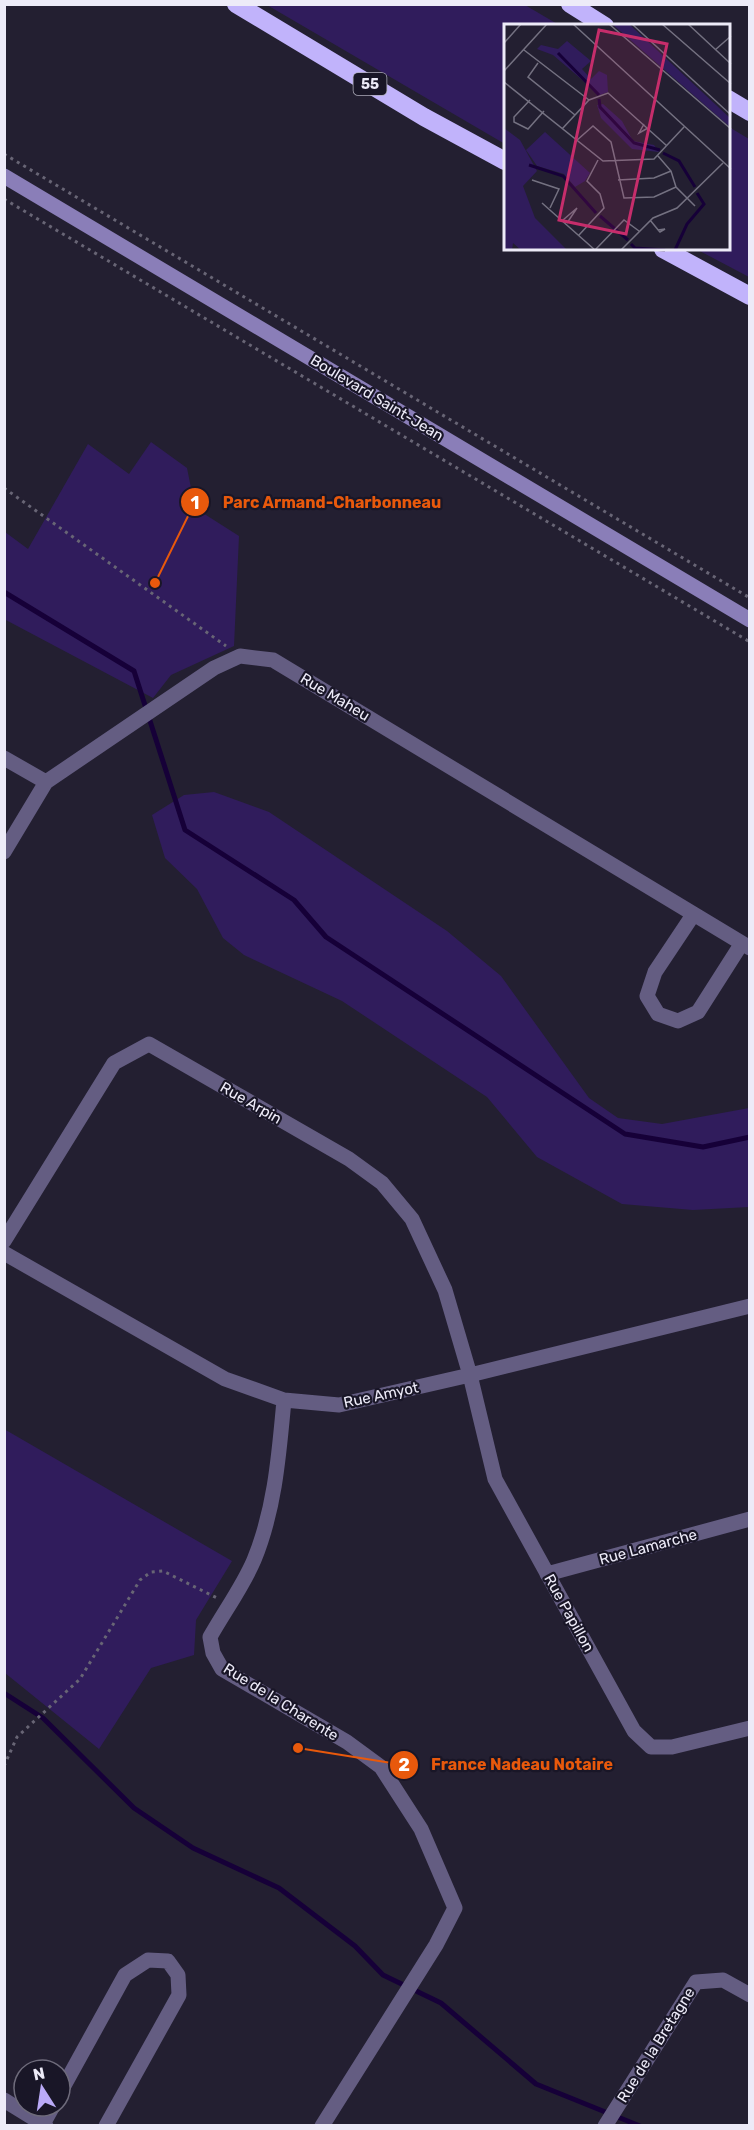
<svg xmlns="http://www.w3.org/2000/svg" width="754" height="2130" viewBox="0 0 754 2130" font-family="Rubik,sans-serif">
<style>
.green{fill:#301c5c}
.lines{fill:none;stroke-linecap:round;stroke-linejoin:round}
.stream{stroke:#160038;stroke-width:5}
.path{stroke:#686575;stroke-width:3;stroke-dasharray:3 4.5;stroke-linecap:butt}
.street{stroke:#645d82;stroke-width:15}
.secondary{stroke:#8a7eb8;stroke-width:15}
.highway{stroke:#c1b3fb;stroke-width:18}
.labels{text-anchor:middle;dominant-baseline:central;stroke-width:4.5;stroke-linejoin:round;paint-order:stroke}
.shield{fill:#191627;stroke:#adabb9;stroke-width:1.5}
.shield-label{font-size:14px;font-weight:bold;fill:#edebf8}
.street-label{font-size:15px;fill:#edebf8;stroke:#191627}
.inset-river{fill:none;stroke:#160038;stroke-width:3}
.inset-road{fill:none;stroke:#747181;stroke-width:1.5}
.view{fill:#c62d6b;fill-opacity:0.15;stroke:#c62d6b;stroke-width:3}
.inset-edge{fill:none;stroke:#edebf8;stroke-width:3}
.leader{fill:none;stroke:#e8590c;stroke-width:2}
.callout-dot{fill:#e8590c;stroke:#191627;stroke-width:2}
.mark-label{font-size:18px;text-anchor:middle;font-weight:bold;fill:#fff}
.callout-label{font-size:16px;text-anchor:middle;font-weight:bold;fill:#e8590c;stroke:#191627;stroke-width:4.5;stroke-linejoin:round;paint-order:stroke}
</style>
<rect width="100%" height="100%" fill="#231f31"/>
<path class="green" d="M 267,5 L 525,5 L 559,25 L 505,26 L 505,144 Z
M 729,127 L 749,139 L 749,277 L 696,249 L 728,249 Z
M 151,442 L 187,468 L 195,508 L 239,536 L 234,646 L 171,675 L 153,698 L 4,619 L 5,532 L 28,549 L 88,444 L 129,474 Z
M 214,792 L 269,812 L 447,931 L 501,976 L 589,1098 L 618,1118 L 662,1124 L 749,1108 L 749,1207 L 693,1210 L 622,1204 L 537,1157 L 487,1097 L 342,1001 L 244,955 L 223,938 L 197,889 L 165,858 L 152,815 L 184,795 Z
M 4,1429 L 232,1561 L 196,1620 L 194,1655 L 151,1668 L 99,1749 L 5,1673 Z"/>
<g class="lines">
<path class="stream" d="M 4,592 L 134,671 L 185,830 L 294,900 L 326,937 L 625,1134 L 703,1147 L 750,1137
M 4,1693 L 43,1718 L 134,1808 L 193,1848 L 279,1888 L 355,1946 L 383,1975 L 441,2003 L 536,2084 L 640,2126"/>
<path class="path" d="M 4,154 L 750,598
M 4,199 L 750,642
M 4,488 L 226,646
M 4,1766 L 17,1737 L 80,1679 L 140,1580 L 151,1572 L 163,1571 L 217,1598"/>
<path class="street" d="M 4,758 L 46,782
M 4,852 L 46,782 L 214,668 L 240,656 L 273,660 L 750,948
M 693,915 L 655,972 L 647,996 L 658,1014 L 678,1021 L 698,1012 L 742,943
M 4,1241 L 114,1063 L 149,1044 L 349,1159 L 382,1183 L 412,1219 L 445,1290 L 470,1375 L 495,1479 L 634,1731 L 651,1747 L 672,1747 L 750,1728
M 4,1253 L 225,1379 L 284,1400 L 339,1405 L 470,1375 L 750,1306
M 284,1400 C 279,1454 275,1509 254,1560 C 243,1586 224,1612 210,1637 L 213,1653 L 222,1669 L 347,1742 L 381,1767 L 421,1829 L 455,1908 L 436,1945 L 322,2126
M 547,1574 L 750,1519
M 60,2093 L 125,1975 L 148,1960 L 168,1961 L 178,1975 L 179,1995 L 106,2126
M 4,2100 L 46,2126
M 43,2124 L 53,2106
M 605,2126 L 696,1982 L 723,1980 L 750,1995"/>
<path class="secondary" d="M 4,176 L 750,620"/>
<path class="highway" d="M 236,4 L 424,117 L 505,161
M 570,4 L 605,26
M 728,99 L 750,112
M 663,249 L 750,296"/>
</g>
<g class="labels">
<rect class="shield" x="353.5" y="73" width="33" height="22" rx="4.5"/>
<g class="shield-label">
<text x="370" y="84">55</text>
</g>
<g class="street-label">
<text transform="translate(377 398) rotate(31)">Boulevard Saint-Jean</text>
<text transform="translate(335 697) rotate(31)">Rue Maheu</text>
<text transform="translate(251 1103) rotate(30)">Rue Arpin</text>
<text transform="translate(381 1395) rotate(-12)">Rue Amyot</text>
<text transform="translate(648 1547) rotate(-15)">Rue Lamarche</text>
<text transform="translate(569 1613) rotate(61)">Rue Papillon</text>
<text transform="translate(281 1702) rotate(32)">Rue de la Charente</text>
<text transform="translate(656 2045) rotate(-58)">Rue de la Bretagne</text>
</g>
</g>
<g transform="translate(504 24)">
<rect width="226" height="226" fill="#231f31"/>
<path d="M 108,0 L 125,0 L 226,94 L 226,103 ZM 63,17 L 87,37 L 78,45 L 87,55 L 95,47 L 103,51 L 104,68 L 96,71 L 49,31 L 33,25 L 37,21 L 54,25 ZM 99,80 L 118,97 L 129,117 L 150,121 L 155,128 L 128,125 L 97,94 L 93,81 ZM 0,104 L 16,116 L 33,147 L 19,162 L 31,194 L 63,226 L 17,226 L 9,219 L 8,226 L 0,226 ZM 41,108 L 86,149 L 81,157 L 71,163 L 60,150 L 33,142 L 22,126 Z" fill="#301c5c"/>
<path class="inset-river" d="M 54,29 L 95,71M 95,75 L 96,83 L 130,119 L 156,126M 159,129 L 175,137 L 191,163M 25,141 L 59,152 L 92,189M 96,192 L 124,216M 127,220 L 131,224 L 161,226M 171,226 L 183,200 L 200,180 L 193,169"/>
<path class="inset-road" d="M 69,0 L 227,145M 105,0 L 227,105M 128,0 L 227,91M 158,0 L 227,60M 184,0 L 227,40M 0,19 L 17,0M 20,26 L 85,76M 211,26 L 227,12M 34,39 L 24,53 L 71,91M 0,47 L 43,0M 0,58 L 99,137 L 150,135 L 180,103M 26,76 L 10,93 L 10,98 L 24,105 L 40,87M 140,100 L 135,109 L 144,104M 58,105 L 85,76 L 104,69 L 163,122M 72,117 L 89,102 L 107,118 L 120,174 L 150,173 L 172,163M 154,132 L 167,147 L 172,163 L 191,182M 28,156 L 55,165 L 46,184M 114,156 L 150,154 L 167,147M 38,179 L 91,226M 59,196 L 73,184 L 63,199M 146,196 L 155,207 L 156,208 L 161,205 L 154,206M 75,211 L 100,184 L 96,170 L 83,157 L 94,136M 91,226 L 120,196 L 135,207M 117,226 L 149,194 L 173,184 L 219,139"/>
<path class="view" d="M 95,6 L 163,20 L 122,210 L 55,196 Z"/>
<rect width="226" height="226" class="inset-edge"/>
</g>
<path class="leader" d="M155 583L195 502M298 1748L404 1765"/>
<g class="callout-dot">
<circle cx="155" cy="583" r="6"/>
<circle cx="298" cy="1748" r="6"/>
<circle cx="195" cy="502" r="15"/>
<circle cx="404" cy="1765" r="15"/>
</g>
<g class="mark-label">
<text x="195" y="509">1</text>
<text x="404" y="1771">2</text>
</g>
<g class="callout-label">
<text x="332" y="508">Parc Armand-Charbonneau</text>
<text x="522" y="1770">France Nadeau Notaire</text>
</g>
<rect width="754" height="2130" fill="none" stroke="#edebf8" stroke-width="12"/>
<g transform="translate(42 2088) rotate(348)"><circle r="28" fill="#191627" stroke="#6e6b7b" stroke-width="1.5"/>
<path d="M0-4.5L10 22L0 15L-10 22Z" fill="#baaaf7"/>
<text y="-9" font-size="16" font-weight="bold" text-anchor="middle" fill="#edebf8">N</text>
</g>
</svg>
